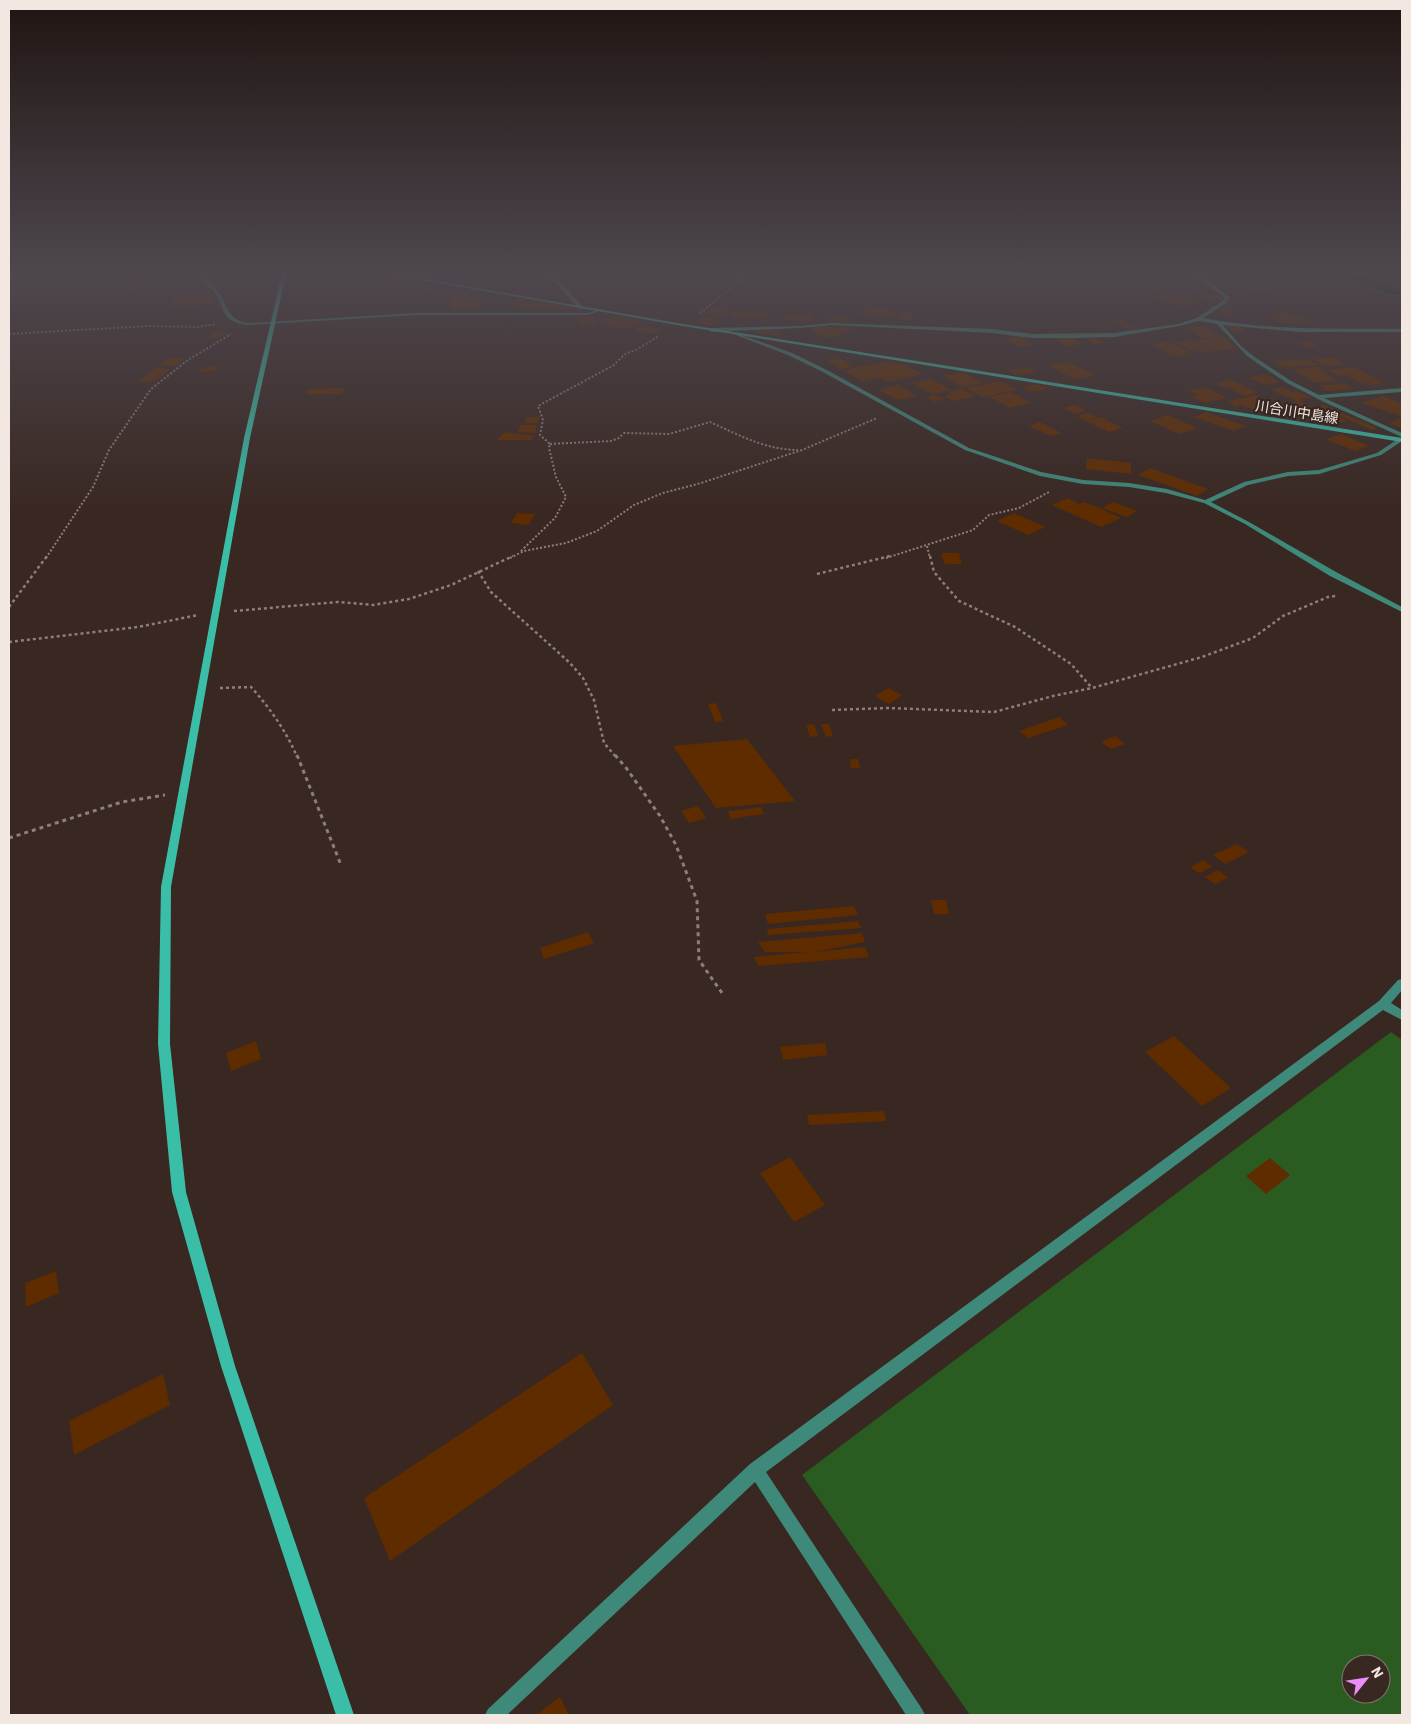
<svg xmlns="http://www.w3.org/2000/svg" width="1411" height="1724" viewBox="0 0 1411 1724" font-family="'IBM Plex Sans','Noto Sans JP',sans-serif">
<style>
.green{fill:#2a5c22;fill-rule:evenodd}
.water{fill:#0a191d;stroke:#505758}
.building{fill:#5f2c00}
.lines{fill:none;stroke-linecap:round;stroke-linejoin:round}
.path-far2{stroke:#8e7e79;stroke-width:2;stroke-dasharray:2 2;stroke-linecap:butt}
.path-far1{stroke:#8e7e79;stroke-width:2.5;stroke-dasharray:3 3;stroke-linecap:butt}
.path{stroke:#8e7e79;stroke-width:3;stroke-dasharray:4 4;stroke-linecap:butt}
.street{fill:#3f897b;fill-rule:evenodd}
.secondary{fill:#3abea7;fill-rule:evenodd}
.labels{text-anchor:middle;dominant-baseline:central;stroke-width:4.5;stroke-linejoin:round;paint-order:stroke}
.far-street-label{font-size:14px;fill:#f3e7e2;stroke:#392721}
</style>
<rect width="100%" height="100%" fill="#392721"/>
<path class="green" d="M 1391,1032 L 1402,1040 L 1402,1715 L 970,1715 L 802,1475 ZM 1351,1664 L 1381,1664 L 1381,1694 L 1351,1694 Z"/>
<path class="water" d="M 1329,274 L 1361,274 L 1402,289 L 1402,294 L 1392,296 Z"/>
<path class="building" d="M 15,274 L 33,274 L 14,290 L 18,290 L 9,298 L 9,278 L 19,276 L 12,277 Z
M 1204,274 L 1229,274 L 1241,278 L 1223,282 Z
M 153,277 L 153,288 L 126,291 L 126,286 L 112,287 L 112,283 L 131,280 L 131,283 L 139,282 L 139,279 Z
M 192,278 L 191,280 L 199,280 L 197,284 L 178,285 L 180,279 Z
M 399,279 L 399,288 L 380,289 L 381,280 Z
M 1190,281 L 1194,284 L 1201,283 L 1213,290 L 1194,292 L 1177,283 Z
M 423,282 L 423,284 L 430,284 L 430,289 L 428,289 L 431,290 L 431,293 L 399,297 L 399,293 L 411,292 L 411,290 L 409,290 L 409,283 Z
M 1160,282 L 1174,291 L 1154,292 L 1140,284 Z
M 1255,283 L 1275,290 L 1261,293 L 1242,286 Z
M 168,290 L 167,294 L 139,296 L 141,292 Z
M 193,290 L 193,293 L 211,291 L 213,304 L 173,306 L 173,292 Z
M 469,290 L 469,295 L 481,294 L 481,310 L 450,311 L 451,291 Z
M 1180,293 L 1200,304 L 1180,306 L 1175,303 L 1167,304 L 1152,297 Z
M 1216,294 L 1225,300 L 1207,302 L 1196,295 Z
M 518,299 L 522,299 L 571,307 L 566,311 L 548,308 L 541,311 L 524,310 L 528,308 L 509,305 Z
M 868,306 L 899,312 L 890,318 L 859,313 Z
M 714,307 L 732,311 L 722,317 L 704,314 Z
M 1228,309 L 1235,314 L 1224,315 L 1217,310 Z
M 735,310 L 770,313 L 765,319 L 729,317 Z
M 903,312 L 916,314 L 910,320 L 896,318 Z
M 1287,313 L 1294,317 L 1302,317 L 1308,321 L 1282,324 L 1267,314 Z
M 785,314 L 814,316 L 812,322 L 782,320 Z
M 594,316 L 597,324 L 582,325 L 579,317 Z
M 618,316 L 639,320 L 642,322 L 629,328 L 626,327 L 615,328 L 600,320 Z
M 830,316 L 847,317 L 846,322 L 828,321 Z
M 703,317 L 722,320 L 713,326 L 694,322 Z
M 1123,320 L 1136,328 L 1127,329 L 1114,321 Z
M 827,325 L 832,328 L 841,326 L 854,330 L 839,332 L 843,335 L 824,338 L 808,328 Z
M 642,326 L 661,330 L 654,334 L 635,330 Z
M 1204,326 L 1220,336 L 1201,337 L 1186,327 Z
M 1239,326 L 1245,332 L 1232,332 L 1226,327 Z
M 759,328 L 781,332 L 776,336 L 754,332 Z
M 214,331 L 226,332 L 218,338 L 207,338 Z
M 1021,336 L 1033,345 L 1017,347 L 1005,338 Z
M 1071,336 L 1083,344 L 1066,346 L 1055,338 Z
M 1223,336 L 1231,343 L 1229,343 L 1238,348 L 1217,351 L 1196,340 Z
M 1097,338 L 1105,343 L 1094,344 L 1086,339 Z
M 1191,340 L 1214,351 L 1197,352 L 1174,343 Z
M 1167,341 L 1193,354 L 1177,357 L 1150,345 Z
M 1311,341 L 1319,346 L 1305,347 L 1297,342 Z
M 1334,357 L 1345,364 L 1323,366 L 1312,359 Z
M 175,358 L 185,359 L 176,366 L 159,365 L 166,360 Z
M 839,358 L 854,366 L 841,369 L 827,361 Z
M 1307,359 L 1318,365 L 1283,368 L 1273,361 Z
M 888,361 L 903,364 L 922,374 L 889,382 L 880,377 L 862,381 L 844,371 L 859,366 L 862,367 Z
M 1067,362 L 1096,375 L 1077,380 L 1048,366 Z
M 217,366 L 215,371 L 200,372 L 202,367 Z
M 1320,366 L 1324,369 L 1319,369 L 1338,381 L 1315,383 L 1293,370 Z
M 1353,367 L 1385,383 L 1369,385 L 1364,383 L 1359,383 L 1347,375 L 1339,376 L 1328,370 Z
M 156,368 L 171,369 L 153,382 L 138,381 Z
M 1031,368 L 1037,372 L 1014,375 L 1008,370 Z
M 963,372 L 983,383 L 962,387 L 943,376 Z
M 1264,374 L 1280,382 L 1265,385 L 1248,378 Z
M 931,379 L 951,390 L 932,394 L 912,383 Z
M 1230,380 L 1258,392 L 1244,396 L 1228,387 L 1224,387 L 1216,384 Z
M 1000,381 L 1017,390 L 983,397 L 966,388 Z
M 1035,384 L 1051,388 L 1031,392 L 1022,387 Z
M 1345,384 L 1354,389 L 1327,391 L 1319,385 Z
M 898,385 L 917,396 L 897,400 L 879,390 Z
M 1204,387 L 1227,398 L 1205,403 L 1191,397 L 1198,395 L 1189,391 Z
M 1282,387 L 1293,392 L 1297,391 L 1312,397 L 1297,401 L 1271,390 Z
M 344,388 L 342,394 L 306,394 L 308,389 Z
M 963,389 L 975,396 L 953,401 L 944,396 L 953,394 L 949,392 Z
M 1011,392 L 1031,403 L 1009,408 L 990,397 Z
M 937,395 L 944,399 L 934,402 L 927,397 Z
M 1255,395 L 1279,405 L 1256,411 L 1242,405 L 1236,407 L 1227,402 Z
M 1383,396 L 1402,403 L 1402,416 L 1361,403 Z
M 1299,401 L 1325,412 L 1313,416 L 1287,404 Z
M 1075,405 L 1086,411 L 1075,414 L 1063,408 Z
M 1324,405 L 1336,410 L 1329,412 L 1316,407 Z
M 1206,412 L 1246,426 L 1234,431 L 1194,417 Z
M 1088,413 L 1097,417 L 1086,421 L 1077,416 Z
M 1330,413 L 1348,421 L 1331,425 L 1313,418 Z
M 1342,413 L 1378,428 L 1372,430 L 1337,415 Z
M 1168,415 L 1197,428 L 1179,434 L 1150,421 Z
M 527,417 L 540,417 L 537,423 L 525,423 Z
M 1100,417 L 1123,428 L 1109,432 L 1086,421 Z
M 1402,418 L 1402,428 L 1389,423 Z
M 1040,422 L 1062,433 L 1050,436 L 1029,426 Z
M 521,425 L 537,425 L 535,433 L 518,432 Z
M 505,432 L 534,436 L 531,440 L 497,440 Z
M 1341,434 L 1369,446 L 1355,451 L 1326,439 Z
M 1087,458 L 1131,463 L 1131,474 L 1086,469 Z
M 1150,468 L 1208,489 L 1197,496 L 1138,475 Z
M 1068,498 L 1079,504 L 1083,502 L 1097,507 L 1121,518 L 1101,527 L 1052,505 Z
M 1113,502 L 1137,511 L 1127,517 L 1102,508 Z
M 517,513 L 535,514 L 528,525 L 511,523 Z
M 1014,513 L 1045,527 L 1028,535 L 997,521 Z
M 941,553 L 959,553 L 962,564 L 945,564 Z
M 888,688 L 902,695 L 889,704 L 875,696 Z
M 716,703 L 723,721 L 715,722 L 708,704 Z
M 1059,717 L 1068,725 L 1028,738 L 1019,731 Z
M 814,724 L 818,736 L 810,737 L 806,725 Z
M 821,724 L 829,724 L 833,736 L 826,737 Z
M 1115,736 L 1125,744 L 1111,749 L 1101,742 Z
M 747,739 L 795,801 L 716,808 L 673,746 Z
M 850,759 L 858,759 L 860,768 L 851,768 Z
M 698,806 L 706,818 L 689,823 L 681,811 Z
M 761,807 L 764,814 L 730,819 L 728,811 Z
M 1237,844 L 1249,852 L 1225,864 L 1213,855 Z
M 1204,860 L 1212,867 L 1199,873 L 1190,867 Z
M 1218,870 L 1228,878 L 1215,884 L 1205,877 Z
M 931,900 L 946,900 L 949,914 L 934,914 Z
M 854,906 L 858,915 L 768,924 L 765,914 Z
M 858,921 L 861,928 L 768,935 L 767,929 Z
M 588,932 L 594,943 L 544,959 L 540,948 Z
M 862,933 L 865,942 L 814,952 L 865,947 L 869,957 L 758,966 L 754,957 L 807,952 L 765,952 L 758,942 Z
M 1174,1036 L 1231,1088 L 1202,1106 L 1145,1052 Z
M 256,1041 L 261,1059 L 231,1071 L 226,1053 Z
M 825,1043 L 827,1055 L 783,1060 L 780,1047 Z
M 884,1111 L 886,1121 L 834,1124 L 809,1125 L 807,1115 Z
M 790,1157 L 825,1205 L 794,1222 L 760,1173 Z
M 1270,1158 L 1290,1175 L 1266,1194 L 1246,1176 Z
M 56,1271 L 59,1293 L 26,1307 L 25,1283 Z
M 582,1353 L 613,1405 L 390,1561 L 364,1498 Z
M 163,1374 L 170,1405 L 74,1455 L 69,1421 Z
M 560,1697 L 569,1715 L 536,1715 Z"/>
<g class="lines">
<path class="path-far2" d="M 700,313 L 748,274
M 9,334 L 148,326 L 197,327 L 216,324
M 550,444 L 611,441 L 619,438 L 624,433 L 669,434 L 710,422 C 739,435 766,450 798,450
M 927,546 L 930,558
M 521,551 L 555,518 L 566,497 L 556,477 L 549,448 L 550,444 L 540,435 L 543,420 L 538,406 L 614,365 L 625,354 L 636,350 L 659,336
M 46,558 L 93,487 L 109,450 L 151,389 L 188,360 L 231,334
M 510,558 L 524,551 L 566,543 L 597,531 L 634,505 L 663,493 L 701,483 L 802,450 L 877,418
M 886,558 L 973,530 L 989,515 L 1019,508 L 1049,492"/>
<path class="path-far1" d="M 930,556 L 934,572 L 959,601 L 1015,627 L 1071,664 L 1092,688
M 478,571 L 491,592 L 570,663 L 583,678 L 594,700 L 604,743 L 616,757
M 817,574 L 890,556
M 9,607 L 47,556
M 234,611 L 338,602 L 373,605 L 409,599 L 451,585 L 513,556
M 9,642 L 138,627 L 198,615
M 220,688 L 251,687 C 269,707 287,732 297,757
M 832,710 L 888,708 L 994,712 L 1053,696 L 1092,688 L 1202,657 L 1253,638 L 1283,616 L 1328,597 L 1336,596"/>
<path class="path" d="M 297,755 L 341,865
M 615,755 L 627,769 L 660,816 L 676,845 L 697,901 L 699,960 L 722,993
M 9,838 L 122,802 L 165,795"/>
<path class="street" d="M 206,274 L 210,274 L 208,280 C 210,285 213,285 216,289 C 230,304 223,318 248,323 L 416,313 L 588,313 L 597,310 L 599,311 L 588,315 L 416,315 L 248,325 C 219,321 228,311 214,292 C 210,287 206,286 204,280 Z
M 548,274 L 553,274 L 583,307 L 583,309 L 579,309 Z
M 1194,274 L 1199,274 L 1230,298 L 1225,304 L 1203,318 C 1269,331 1335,328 1402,329 L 1402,332 L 1300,332 L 1223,325 L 1241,346 L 1256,358 L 1291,381 L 1319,395 L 1402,388 L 1402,392 L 1324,398 L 1402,433 L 1402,437 L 1324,402 L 1287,383 L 1247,356 L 1217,324 L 1199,321 L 1179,326 L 1114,337 L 1075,338 L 1032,338 L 992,333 L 832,325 L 800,328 L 711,332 L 708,330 L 711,328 L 800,326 L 832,323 L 992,329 L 1032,334 L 1114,333 L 1178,324 L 1197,318 L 1225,299 L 1225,298 Z
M 733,332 L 792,353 L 825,369 L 969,448 L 1041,472 L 1083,480 L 1129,483 L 1167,489 L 1205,500 L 1244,482 L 1288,472 L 1319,470 L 1377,453 L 1398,439 L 1402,439 L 1402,441 L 1381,455 L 1319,474 L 1288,476 L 1248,485 L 1211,502 L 1249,522 L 1336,572 L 1402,607 L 1402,612 L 1330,576 L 1245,524 L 1204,503 L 1166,493 L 1129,487 L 1083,484 L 1040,476 L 965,450 L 821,371 L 788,355 L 733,334 Z
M 1402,979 L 1402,990 L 1391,1003 L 1402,1010 L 1402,1020 L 1383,1010 L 766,1472 L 922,1709 L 925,1715 L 906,1715 L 755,1482 L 507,1715 L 485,1715 L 488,1709 L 750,1464 L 1379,1001 L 1398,980 Z"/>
<path class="secondary" d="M 282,274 L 286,274 L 250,438 L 171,887 L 170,1044 L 186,1192 L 235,1366 L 354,1715 L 336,1715 L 221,1366 L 172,1192 L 158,1044 L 161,887 L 244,438 Z
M 387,274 L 397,274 L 683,324 L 1402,438 L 1402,442 L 683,326 Z"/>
</g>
<linearGradient id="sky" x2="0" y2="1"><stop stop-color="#1f1512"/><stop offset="0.53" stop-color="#4e474e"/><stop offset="1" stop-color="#4e474e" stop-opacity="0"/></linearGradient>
<rect width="1411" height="515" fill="url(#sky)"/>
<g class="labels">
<g class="far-street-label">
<text transform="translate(1297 412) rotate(9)">川合川中島線</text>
</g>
</g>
<rect width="1411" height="1724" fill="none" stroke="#f3e7e2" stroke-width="20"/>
<g transform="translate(1366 1679) rotate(60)"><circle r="24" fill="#392721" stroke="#83746e"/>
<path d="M0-4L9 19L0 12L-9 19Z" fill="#ee8cf9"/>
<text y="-8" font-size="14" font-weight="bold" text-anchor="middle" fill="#f3e7e2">N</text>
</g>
</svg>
